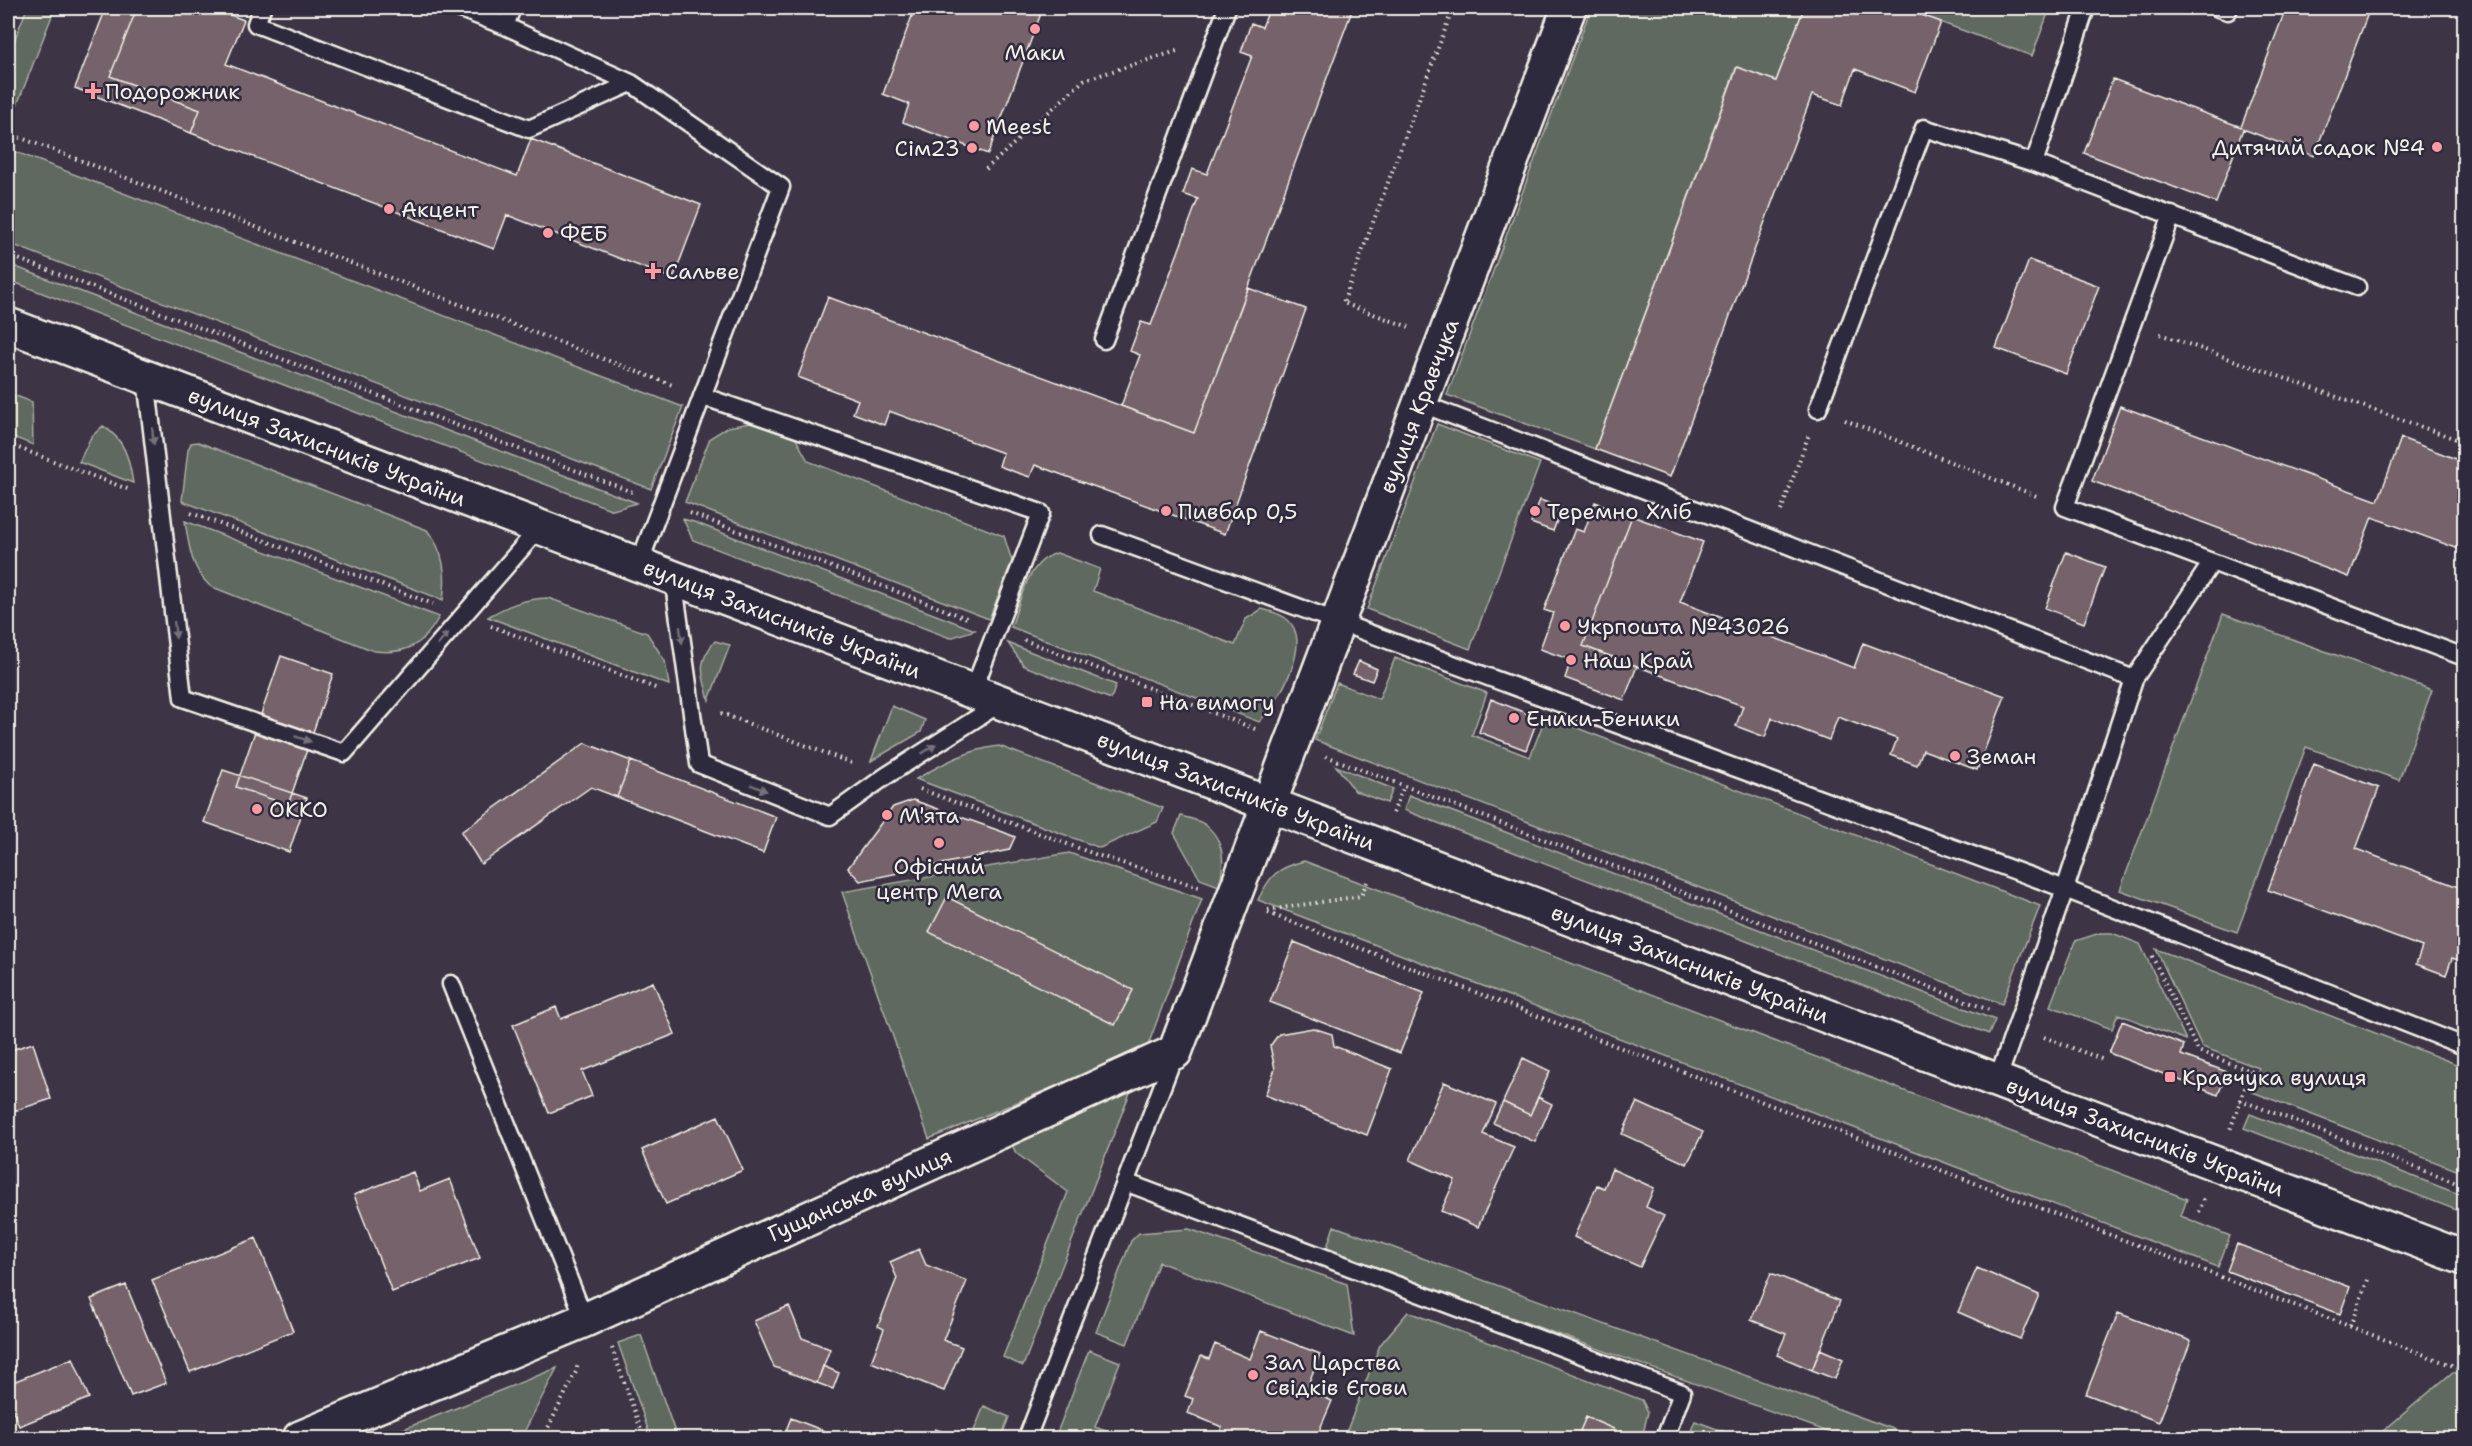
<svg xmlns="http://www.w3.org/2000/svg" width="2472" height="1446" viewBox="0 0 2472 1446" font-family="'Shantell Sans',sans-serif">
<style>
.green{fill:#5f695e;stroke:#aaada3;stroke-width:1.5}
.building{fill:#75626a;stroke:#f4f1e8;stroke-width:1.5}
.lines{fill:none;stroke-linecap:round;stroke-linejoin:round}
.lane-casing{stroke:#f4f1e8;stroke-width:21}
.street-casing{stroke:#f4f1e8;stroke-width:38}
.secondary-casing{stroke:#f4f1e8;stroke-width:38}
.path{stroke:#f4f1e8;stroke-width:4;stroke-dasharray:1.5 4.5;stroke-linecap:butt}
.lane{stroke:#2f2a3d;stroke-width:16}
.street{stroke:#2f2a3d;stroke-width:33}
.secondary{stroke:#2f2a3d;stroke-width:33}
.oneway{fill:#747079}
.poi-dot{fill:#ff9aa2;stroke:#2f2a3d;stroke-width:2}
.labels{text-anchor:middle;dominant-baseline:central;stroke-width:5;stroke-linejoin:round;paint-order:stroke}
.poi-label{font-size:22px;fill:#f4f1e8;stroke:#2f2a3d;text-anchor:start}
.street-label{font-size:22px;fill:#f4f1e8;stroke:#2f2a3d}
</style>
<rect width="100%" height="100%" fill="#3d3546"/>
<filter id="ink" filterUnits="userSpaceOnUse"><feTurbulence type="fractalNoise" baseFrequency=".0167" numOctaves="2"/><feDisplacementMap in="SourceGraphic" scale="12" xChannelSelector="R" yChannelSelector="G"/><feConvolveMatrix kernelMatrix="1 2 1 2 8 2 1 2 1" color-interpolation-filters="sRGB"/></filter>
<g filter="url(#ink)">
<path class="green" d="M 27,8 L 55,8 L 10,123 L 8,122 L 8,51 L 10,51 Z
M 1591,8 L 1804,8 L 1776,81 L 1736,68 L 1595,449 L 1447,395 Z
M 1902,8 L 2050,8 L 2032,56 Z
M 8,149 L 683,407 L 651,489 L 8,243 Z
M 8,264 L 637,503 L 613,510 L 8,280 Z
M 8,393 L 32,402 L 33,445 L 8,435 Z
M 755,422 L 795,437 L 808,461 L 1004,536 L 1012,561 L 989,619 L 685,502 L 710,438 L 728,427 Z
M 1437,424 L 1540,463 L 1470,649 L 1367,609 Z
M 103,426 C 125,440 129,458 133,483 L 79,462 L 91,437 Z
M 198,442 L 427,530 C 444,551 447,574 443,600 L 182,501 L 188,450 L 191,443 Z
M 683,519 L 694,522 L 975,630 L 950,638 L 693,540 Z
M 185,521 L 439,617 C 424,645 406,655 374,651 L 210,586 C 191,569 189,546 185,521 Z
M 1057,553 L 1100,569 L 1093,591 L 1235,645 L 1246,619 L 1262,609 C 1269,611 1278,613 1284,617 C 1317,639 1278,703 1259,722 L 1011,627 C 1021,600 1027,561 1057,553 Z
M 548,598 L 647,633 L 665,661 L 669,685 L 488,617 C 508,605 524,599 548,598 Z
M 2223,614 L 2432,690 L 2399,780 L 2306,747 L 2237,932 L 2120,890 Z
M 715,641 L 730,645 L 709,700 C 702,673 696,664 715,641 Z
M 1008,643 L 1116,685 L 1111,699 L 1024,666 Z
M 1395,658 L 1487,693 L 1472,735 L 1530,757 L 1546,716 L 2040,906 L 2002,1004 L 1315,740 L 1337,683 L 1379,699 Z
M 892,706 L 925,720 L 921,732 L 871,761 Z
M 999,746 L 1163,808 L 1157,822 L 1100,848 L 916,779 C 944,763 967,750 999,746 Z
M 1336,766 L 1393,789 L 1387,803 L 1355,791 Z
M 1409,795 L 1995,1020 L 1989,1034 L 1404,810 Z
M 1181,816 C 1188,818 1198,820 1204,824 C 1225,839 1225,864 1219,886 L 1200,879 L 1174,833 Z
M 1069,853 L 1202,899 L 1147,1048 L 929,1139 L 842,892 Z
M 1304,861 L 2187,1199 L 2181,1216 L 2230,1236 L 2218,1267 L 1258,900 C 1270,875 1277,868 1304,861 Z
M 2100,933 L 2112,933 L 2140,944 L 2186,1040 L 2118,1014 L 2112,1029 L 2050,1006 L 2075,941 Z
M 2156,949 L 2464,1067 L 2464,1173 L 2250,1091 L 2259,1068 L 2202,1047 Z
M 1131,1090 L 1023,1366 L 1003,1357 L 1068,1192 L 1016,1153 L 1011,1143 Z
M 2250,1114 L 2464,1196 L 2464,1213 L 2244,1128 Z
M 1334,1226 L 1918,1438 L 1845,1438 L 1326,1250 Z
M 1189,1229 L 1347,1284 L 1354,1336 L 1159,1262 L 1127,1344 L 1096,1332 L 1131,1241 L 1139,1233 Z
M 1408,1312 L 1642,1400 L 1648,1412 L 1642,1438 L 1344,1438 L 1380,1345 Z
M 641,1335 L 677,1438 L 651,1438 L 618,1343 Z
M 1089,1350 L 1120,1362 L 1095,1427 L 1124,1438 L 1055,1438 Z
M 557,1368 L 521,1438 L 381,1438 Z
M 2453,1372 L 2464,1377 L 2464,1438 L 2375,1438 Z
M 984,1406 L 1009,1417 L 1001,1438 L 971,1438 Z
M 1695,1421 L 1742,1438 L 1688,1438 Z"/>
<path class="building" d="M 106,8 L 137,8 L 110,76 L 200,110 L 191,133 L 75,88 Z
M 137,8 L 211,8 L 244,20 L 226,64 L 517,176 L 531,139 L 701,205 L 673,279 L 507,215 L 494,249 L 191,133 L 200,110 L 110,76 Z
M 915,8 L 1043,8 L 988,154 L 903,122 L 909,104 L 883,94 Z
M 1270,8 L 1353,8 L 1194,433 L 1121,406 L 1140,355 L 1130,351 L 1141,322 L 1151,325 L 1198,199 L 1183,194 L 1192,169 L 1207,174 L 1252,56 L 1241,52 L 1251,23 L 1262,27 Z
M 1804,8 L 1902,8 L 1941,22 L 1915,92 L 1855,69 L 1842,105 L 1812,95 L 1670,477 L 1595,449 L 1737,67 L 1776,81 Z
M 2286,8 L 2370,8 L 2314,156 L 2243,129 L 2216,203 L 2084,153 L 2113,79 L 2241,127 Z
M 2029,260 L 2099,286 L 2066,374 L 1996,348 Z
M 1248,288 L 1306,309 L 1225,534 L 1035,465 L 1030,477 L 1015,472 L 999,466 L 1003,453 L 889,411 L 884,425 L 853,413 L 858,400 L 798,377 L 828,297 L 1194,433 Z
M 2120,406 L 2378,501 L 2401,438 L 2464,462 L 2464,551 L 2372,517 L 2349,577 L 2092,481 Z
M 1540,500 L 1562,508 L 1553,531 L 1531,523 Z
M 1595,502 L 1632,516 L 1583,646 L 1637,666 L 1624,700 L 1565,678 L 1571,660 L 1540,649 L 1553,613 L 1544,610 L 1575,529 L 1584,532 Z
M 1632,516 L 1703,542 L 1680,602 L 1854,668 L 1863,643 L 2005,696 L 1977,770 L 1923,750 L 1917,765 L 1891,755 L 1897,739 L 1838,717 L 1829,740 L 1772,718 L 1765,737 L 1736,726 L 1743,706 L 1583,646 Z
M 2066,552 L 2105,567 L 2084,623 L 2045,608 Z
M 281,656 L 333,674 L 288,805 L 236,787 Z
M 1359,661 L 1377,669 L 1372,681 L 1353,674 Z
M 1491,699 L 1538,718 L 1526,750 L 1479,732 Z
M 585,743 L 631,761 L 617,797 L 591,787 L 481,864 L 461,832 Z
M 631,761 L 776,817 L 763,853 L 617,797 Z
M 2314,764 L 2379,788 L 2356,849 L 2464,889 L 2464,962 L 2452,958 L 2446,975 L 2416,964 L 2422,947 L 2268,890 Z
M 223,770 L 307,798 L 289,852 L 204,822 Z
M 913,800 L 1003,832 L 1015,837 L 1009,850 L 860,881 L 848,868 L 893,807 Z
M 947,897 L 1133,990 L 1115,1025 L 929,932 Z
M 1294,942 L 1424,993 L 1400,1053 L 1270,1002 Z
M 653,982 L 675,1034 L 582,1071 L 592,1096 L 549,1113 L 513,1025 L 556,1007 L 561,1019 Z
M 2122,1021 L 2184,1045 L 2181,1055 L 2227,1072 L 2218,1095 L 2109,1053 Z
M 1313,1028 L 1332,1034 L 1334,1046 L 1392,1069 L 1367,1135 L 1265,1095 L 1275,1069 L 1270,1046 L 1279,1034 Z
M 33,1043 L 51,1099 L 8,1113 L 8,1051 Z
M 1523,1058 L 1550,1071 L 1530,1115 L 1503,1102 Z
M 1444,1082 L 1496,1104 L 1483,1134 L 1514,1147 L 1478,1227 L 1441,1211 L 1455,1180 L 1410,1160 Z
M 1538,1097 L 1552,1104 L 1535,1142 L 1493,1123 L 1503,1102 L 1530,1115 Z
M 1637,1102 L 1703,1132 L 1687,1164 L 1622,1134 Z
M 718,1116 L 743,1170 L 666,1204 L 642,1150 Z
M 1612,1169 L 1654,1188 L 1646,1207 L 1664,1216 L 1640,1267 L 1574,1237 L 1597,1185 L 1604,1188 Z
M 413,1172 L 420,1191 L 450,1179 L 480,1258 L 392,1292 L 354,1195 Z
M 256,1238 L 293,1331 L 190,1372 L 152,1280 Z
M 2237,1244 L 2350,1287 L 2340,1314 L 2227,1271 Z
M 919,1249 L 926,1265 L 967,1281 L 943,1340 L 962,1347 L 944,1391 L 871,1362 L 884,1329 L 878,1326 L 897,1278 L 890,1262 Z
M 1977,1268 L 2039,1295 L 2020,1339 L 1958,1312 Z
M 1771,1273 L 1840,1301 L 1812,1370 L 1777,1355 L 1786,1334 L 1751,1320 Z
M 126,1285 L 166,1383 L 131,1396 L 91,1299 Z
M 789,1306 L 802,1338 L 830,1349 L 817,1383 L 774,1367 L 754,1321 Z
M 2118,1313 L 2191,1341 L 2159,1422 L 2086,1394 Z
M 1261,1331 L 1320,1354 L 1306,1390 L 1332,1401 L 1316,1438 L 1218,1438 L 1222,1427 L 1188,1413 L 1193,1399 L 1185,1396 L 1201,1356 L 1209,1359 L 1215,1344 L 1250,1359 Z
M 1820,1349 L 1843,1359 L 1835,1379 L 1812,1370 Z
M 73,1358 L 89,1398 L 19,1426 L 8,1398 L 8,1384 Z
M 823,1366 L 839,1373 L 833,1389 L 817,1383 Z
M 1586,1417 L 1616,1430 L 1613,1438 L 1577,1438 Z
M 791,1418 L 842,1438 L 783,1438 Z
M 935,1429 L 959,1437 L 958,1438 L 931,1438 Z"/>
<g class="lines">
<g class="lane-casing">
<path id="lane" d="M 262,8 L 256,24 L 529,129 L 631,83
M 458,8 L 505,26 L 631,83 L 781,187 L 639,564
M 2218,8 L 2228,11 L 2229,8
M 505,26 L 512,8
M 2034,163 L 2086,8
M 2172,215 L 2065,507 L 2212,562
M 1104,340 L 1227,8
M 146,378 L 183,698 L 344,753 L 540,527
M 702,396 L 1041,513 L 973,691
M 1420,403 L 2134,679
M 1818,409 L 1924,128 L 2034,163 L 2357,287
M 1102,535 L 2065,889 L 2464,1046
M 673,577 L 699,764 L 830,816 L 886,776 L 1002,702
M 451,984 L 585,1320
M 1997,1081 L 2065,889 L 2134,679 L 2212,562 L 2464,657
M 1125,1182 L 1682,1393 L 1665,1438
M 1027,1438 L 1175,1053"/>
</g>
<g class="street-casing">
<path id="street" d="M 300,1438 L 585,1320 L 1175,1052 L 1269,804"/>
</g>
<g class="secondary-casing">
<path id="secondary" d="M 8,325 L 2464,1258
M 1269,804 L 1569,8"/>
</g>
<path class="path" d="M 8,133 L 675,386
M 986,169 L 1084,80 L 1180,50
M 8,255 L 635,493
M 1409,327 L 1343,303 L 1453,8
M 2160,334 L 2464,442
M 1845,420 L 2039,497
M 8,444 L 130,490
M 1781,511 L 1809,434
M 191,513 L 433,604
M 690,513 L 969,619
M 491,626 L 658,689
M 1024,640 L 1258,730
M 721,713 L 854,764
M 1326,756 L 1992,1011
M 920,789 L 1097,855 L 1199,887
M 1393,813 L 1404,786
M 1268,910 L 1361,896 L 1367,882
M 1268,913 L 2464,1370
M 2152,956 L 2198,1051 L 2251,1071 L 2230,1130
M 2044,1037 L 2104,1060
M 2240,1100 L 2464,1186
M 2199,1212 L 2204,1199
M 2350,1326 L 2369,1277
M 612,1348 L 644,1438
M 543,1438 L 576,1372 L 578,1363"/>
<use href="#lane" class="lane"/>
<use href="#street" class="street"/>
<use href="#secondary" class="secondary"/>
</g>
<defs><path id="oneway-solid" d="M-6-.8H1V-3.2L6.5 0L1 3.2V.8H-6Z" transform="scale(1.5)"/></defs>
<g class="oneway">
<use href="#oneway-solid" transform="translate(153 436) rotate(84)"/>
<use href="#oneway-solid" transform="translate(175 630) rotate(84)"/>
<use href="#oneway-solid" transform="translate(681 635) rotate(82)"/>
<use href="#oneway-solid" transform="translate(443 639) rotate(-49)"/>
<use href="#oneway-solid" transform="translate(303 739) rotate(19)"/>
<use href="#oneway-solid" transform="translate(929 749) rotate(-32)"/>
<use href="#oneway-solid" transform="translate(759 788) rotate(22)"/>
</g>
</g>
<g class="poi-dot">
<circle cx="1035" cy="29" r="6"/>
<path d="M90 82h6v6h6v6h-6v6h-6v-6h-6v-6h6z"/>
<circle cx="974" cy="126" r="6"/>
<circle cx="2437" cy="147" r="6"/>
<circle cx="972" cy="148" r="6"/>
<circle cx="389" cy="209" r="6"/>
<circle cx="548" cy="233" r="6"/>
<path d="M650 262h6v6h6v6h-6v6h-6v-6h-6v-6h6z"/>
<circle cx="1166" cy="511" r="6"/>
<circle cx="1535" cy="511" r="6"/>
<circle cx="1565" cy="626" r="6"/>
<circle cx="1571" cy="660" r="6"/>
<rect x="1141" y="696" width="12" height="12" rx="3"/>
<circle cx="1514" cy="718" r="6"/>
<circle cx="1955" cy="756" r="6"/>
<circle cx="257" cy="809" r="6"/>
<circle cx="887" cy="815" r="6"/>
<circle cx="939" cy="843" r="6"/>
<rect x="2164" y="1071" width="12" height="12" rx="3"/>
<circle cx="1253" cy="1375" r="6"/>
</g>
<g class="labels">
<g class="poi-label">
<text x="1035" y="52" text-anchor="middle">Маки</text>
<text x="105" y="91">Подорожник</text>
<text x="986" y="126">Meest</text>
<text x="2425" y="147" text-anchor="end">Дитячий садок №4</text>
<text x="960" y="148" text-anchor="end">Сім23</text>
<text x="401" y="209">Акцент</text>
<text x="560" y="233">ФЕБ</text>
<text x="665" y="271">Сальве</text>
<text x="1178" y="511">Пивбар 0,5</text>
<text x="1547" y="511">Теремно Хліб</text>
<text x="1577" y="626">Укрпошта №43026</text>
<text x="1583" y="660">Наш Край</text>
<text x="1159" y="702">На вимогу</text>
<text x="1526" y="718">Еники-Беники</text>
<text x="1967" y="756">Земан</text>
<text x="269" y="809">ОККО</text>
<text x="899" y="815">М'ята</text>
<text x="939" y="866" text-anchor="middle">Офісний<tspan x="939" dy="25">центр Мега</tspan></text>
<text x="2182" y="1077">Кравчука вулиця</text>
<text x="1265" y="1362">Зал Царства<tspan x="1265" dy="25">Свідків Єгови</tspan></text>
</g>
<g class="street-label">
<text transform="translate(1419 406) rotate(-69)">вулиця Кравчука</text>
<text transform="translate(327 447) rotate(21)">вулиця Захисників України</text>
<text transform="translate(782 619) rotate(21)">вулиця Захисників України</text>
<text transform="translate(1236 791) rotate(21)">вулиця Захисників України</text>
<text transform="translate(1690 964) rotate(21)">вулиця Захисників України</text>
<text transform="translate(2145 1137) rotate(21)">вулиця Захисників України</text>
<text transform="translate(860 1195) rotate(-24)">Гущанська вулиця</text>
</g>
</g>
<rect width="2472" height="1446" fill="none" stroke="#2f2a3d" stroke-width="30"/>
<rect x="15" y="15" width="2442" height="1416" fill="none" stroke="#f4f1e8" stroke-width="2" filter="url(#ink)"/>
</svg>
